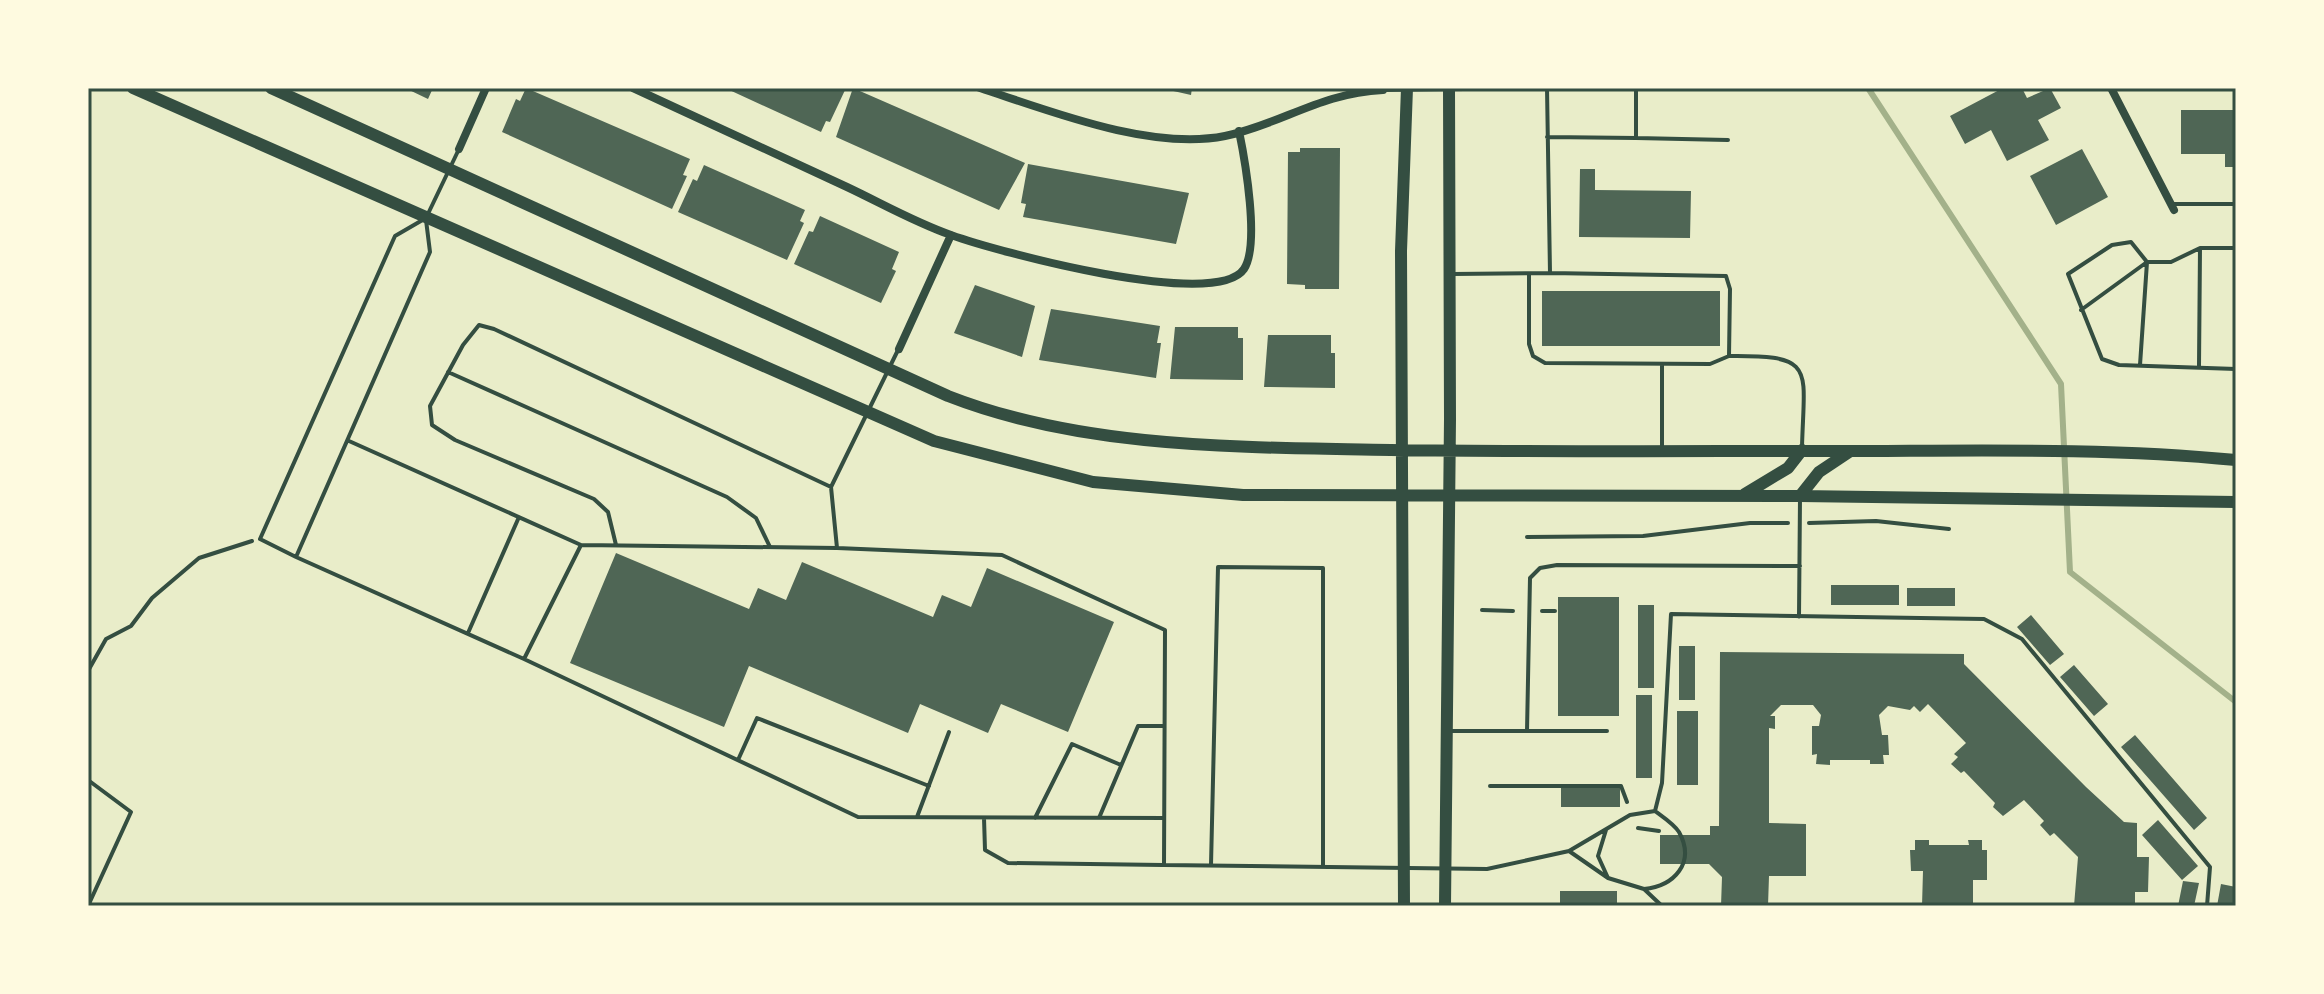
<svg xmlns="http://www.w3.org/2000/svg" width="2324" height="994" viewBox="0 0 2324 994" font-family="Helvetica,sans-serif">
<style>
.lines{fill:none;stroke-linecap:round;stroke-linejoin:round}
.stream{stroke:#a3b18a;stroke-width:6}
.building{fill:#4f6655}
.path{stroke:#344e41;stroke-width:4}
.service{stroke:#344e41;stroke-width:4}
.minor{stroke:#344e41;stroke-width:8}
.secondary{stroke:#344e41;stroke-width:12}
.neatline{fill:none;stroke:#344e41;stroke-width:3}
</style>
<rect width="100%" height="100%" fill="#e9edc9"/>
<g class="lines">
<path class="stream" d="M 1868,88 L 2061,384 L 2070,572 L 2236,702"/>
</g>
<path class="building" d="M 405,88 L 433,88 L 428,99 Z
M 526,88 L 690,159 L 683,175 L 687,176 L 672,209 L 502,132 L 516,99 L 520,101 Z
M 725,88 L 846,88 L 830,122 L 826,121 L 821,132 Z
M 853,88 L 1025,163 L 999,210 L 836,137 Z
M 1160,88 L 1192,88 L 1191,95 Z
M 2003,88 L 2022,88 L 2027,98 L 2050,88 L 2061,108 L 2038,120 L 2049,140 L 2007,161 L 1991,130 L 1965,144 L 1950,116 Z
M 2181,110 L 2236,110 L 2236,167 L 2225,167 L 2225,154 L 2181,154 Z
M 1300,148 L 1340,148 L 1339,289 L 1305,289 L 1305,285 L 1287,284 L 1288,152 L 1300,152 Z
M 2082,149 L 2108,197 L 2056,225 L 2030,176 Z
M 1028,164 L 1189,193 L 1176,244 L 1023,217 L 1026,204 L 1021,203 Z
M 704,165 L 805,210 L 800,221 L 804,223 L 787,260 L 678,212 L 693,179 L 697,181 Z
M 1580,169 L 1595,169 L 1595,190 L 1691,191 L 1690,238 L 1579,237 Z
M 820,216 L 899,252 L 892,269 L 896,271 L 881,303 L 794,264 L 809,231 L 813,232 Z
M 975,285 L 1035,306 L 1022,357 L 954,333 Z
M 1542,291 L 1720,291 L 1720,346 L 1542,346 Z
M 1051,309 L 1160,326 L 1157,343 L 1161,343 L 1156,378 L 1039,360 Z
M 1175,327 L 1238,327 L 1238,338 L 1243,338 L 1243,380 L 1170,379 Z
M 1268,335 L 1331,335 L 1331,353 L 1335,353 L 1335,388 L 1264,387 Z
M 616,553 L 749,609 L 758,588 L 786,600 L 802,562 L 933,617 L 942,595 L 971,607 L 987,568 L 1114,622 L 1068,732 L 1001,704 L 988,733 L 920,704 L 908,733 L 749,666 L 724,727 L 570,663 Z
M 1831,585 L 1899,585 L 1899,605 L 1831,605 Z
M 1907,588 L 1955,588 L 1955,606 L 1907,606 Z
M 1558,597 L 1619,597 L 1619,716 L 1558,716 Z
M 1638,605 L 1654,605 L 1654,688 L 1638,688 Z
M 2031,615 L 2064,654 L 2050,665 L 2017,627 Z
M 1679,646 L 1695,646 L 1695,700 L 1679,700 Z
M 1720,652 L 1964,654 L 1964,664 L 2086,787 L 2124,822 L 2137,823 L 2137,857 L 2149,857 L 2148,892 L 2135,892 L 2135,906 L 2074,906 L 2078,857 L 2054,833 L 2050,836 L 2040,825 L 2044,821 L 2024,800 L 2003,816 L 1993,807 L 1995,803 L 1964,771 L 1961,773 L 1951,764 L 1958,757 L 1954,754 L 1966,743 L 1928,704 L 1920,712 L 1914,706 L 1910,710 L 1888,706 L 1879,715 L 1882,735 L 1888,735 L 1889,755 L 1883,755 L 1884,764 L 1870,764 L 1870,760 L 1830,760 L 1830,765 L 1816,764 L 1817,754 L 1812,755 L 1812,726 L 1819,726 L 1821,715 L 1813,705 L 1781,705 L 1770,716 L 1775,716 L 1775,729 L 1769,728 L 1769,823 L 1806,824 L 1806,876 L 1769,876 L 1768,906 L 1721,906 L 1722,877 L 1709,864 L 1660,864 L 1660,835 L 1710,835 L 1710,826 L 1719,826 Z
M 2074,665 L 2108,704 L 2094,716 L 2060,677 Z
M 1636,695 L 1652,695 L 1652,778 L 1636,778 Z
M 1677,711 L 1698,711 L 1698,785 L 1677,785 Z
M 2135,735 L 2207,818 L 2194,830 L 2121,747 Z
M 1561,785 L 1620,785 L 1620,807 L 1561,807 Z
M 2158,820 L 2198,866 L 2182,880 L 2142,835 Z
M 1915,840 L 1929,840 L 1929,845 L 1969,845 L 1968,840 L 1982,840 L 1982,850 L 1987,850 L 1987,880 L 1973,880 L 1973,906 L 1922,906 L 1923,871 L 1911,871 L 1910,850 L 1915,850 Z
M 2183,881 L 2199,883 L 2194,906 L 2178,906 Z
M 2221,884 L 2236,887 L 2236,906 L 2217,906 Z
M 1560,891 L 1617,891 L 1617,906 L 1560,906 Z"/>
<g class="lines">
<path class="path" d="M 1809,523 L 1876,521 L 1949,529
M 1527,537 L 1643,536 L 1750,523 L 1788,523
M 1482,610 L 1513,611
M 1542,611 L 1555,611
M 88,671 L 106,639 L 131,626 L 152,598 L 199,558 L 252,541
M 88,780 L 131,812 L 88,906
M 1490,786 L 1621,786 L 1627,802
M 1638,828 L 1659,831"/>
<path class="service" d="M 1383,90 L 1547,88 L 1550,273 L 1453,274
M 1547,137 L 1636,138 L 1636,88
M 1636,138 L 1728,140
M 2174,204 L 2236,204
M 426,220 L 430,252 L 296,557 L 260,539 L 395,236 L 426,218 L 459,149
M 2236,248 L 2200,248 L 2171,262 L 2147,262 L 2131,242 L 2112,245 L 2068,274 L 2102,359 L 2119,365 L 2236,369
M 1550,273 L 1726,276 L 1730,289 L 1729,356 C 1817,355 1804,367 1802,447
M 1529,274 L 1529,344 L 1533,356 L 1545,363 L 1710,364 L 1729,356
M 2081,310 L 2147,262 L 2140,365
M 898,350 L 831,487 L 837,548 L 1002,555 L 1165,630 L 1164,865 L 1487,869 L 1569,851 L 1630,815 L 1655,811 L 1662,783 L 1671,614 L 1984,619 L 2022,639 L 2210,867 L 2207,906
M 1662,364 L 1662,449
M 2199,366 L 2200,248
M 448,372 L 727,497 L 756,518 L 770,547
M 349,441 L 581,545 L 524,659 L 858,817 L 1164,818
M 581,545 L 837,548
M 616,545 L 608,512 L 594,499 L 455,440 L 432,425 L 430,406 L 463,345 L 479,325 L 494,329 L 831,487
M 296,557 L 524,659
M 1799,617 L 1800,498
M 468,633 L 519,517
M 1447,731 L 1607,731
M 1527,731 L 1530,578 L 1540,568 L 1557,565 L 1800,566
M 738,760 L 757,718 L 929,786
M 917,817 L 949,732
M 984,818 L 985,850 L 1008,863 L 1163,865
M 1035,818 L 1072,744 L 1121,765
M 1099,818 L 1138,726 L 1164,726
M 1606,830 L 1598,856 L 1608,878
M 1569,851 L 1608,878 L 1644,889 L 1662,906
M 1211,865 L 1218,567 L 1323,568 L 1323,866
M 1644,889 C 1674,886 1696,863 1679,832 C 1674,824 1663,817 1655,811"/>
<path class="minor" d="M 633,88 C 704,121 776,154 847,187 C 881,203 916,223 951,235 C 995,251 1216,311 1244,269 C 1260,245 1245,160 1239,131
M 980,88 C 1050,111 1151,151 1225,136 C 1282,124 1320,93 1383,90
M 2111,88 L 2174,210
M 459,149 L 486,88
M 899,349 L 951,235"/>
<path class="secondary" d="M 133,88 L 934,441 L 1093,482 L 1243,495 L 1800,496 L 2236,502
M 271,88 L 948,396 C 1086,450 1245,447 1391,450 C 1539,452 1686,451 1833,451 C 1968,451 2102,447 2236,460
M 1745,494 L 1788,468 L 1802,450
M 1800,496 L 1819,472 L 1849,452
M 1404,906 L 1401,251 L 1407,88
M 1445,906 L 1450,419 L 1449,88"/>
</g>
<rect width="2324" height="994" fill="none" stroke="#fefae0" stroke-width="180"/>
<rect x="90" y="90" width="2144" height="814" class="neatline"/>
</svg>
